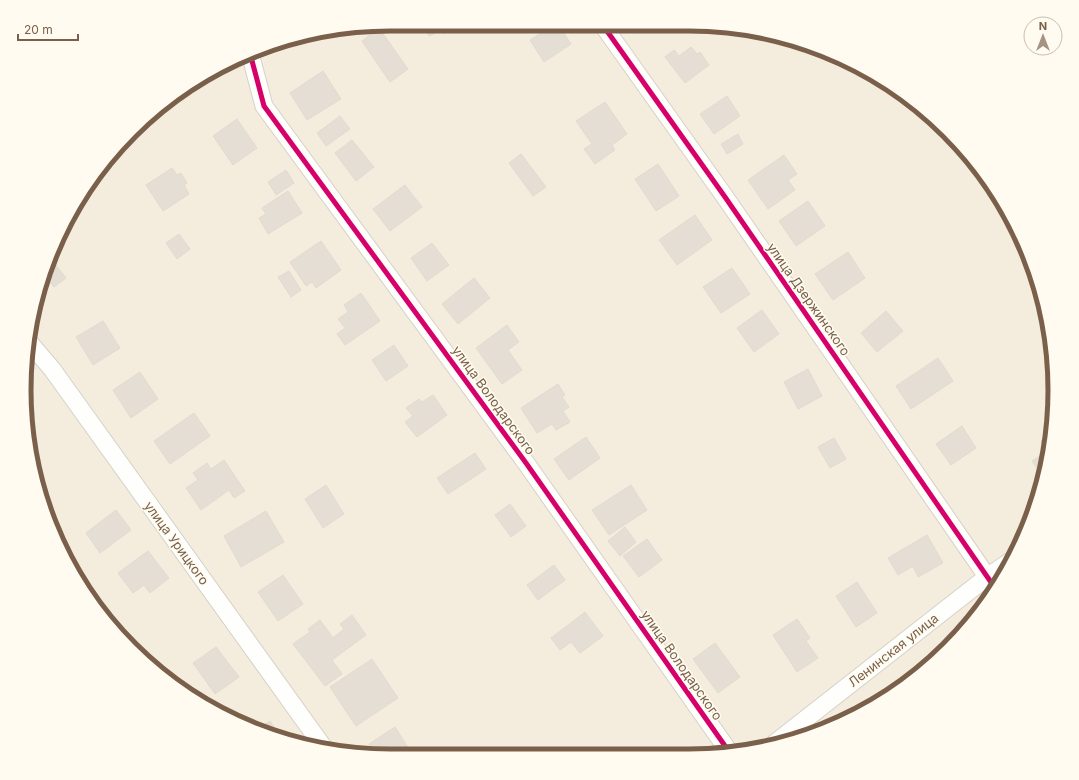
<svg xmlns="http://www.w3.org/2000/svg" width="1079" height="780" viewBox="0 0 1079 780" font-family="Inter,sans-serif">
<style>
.residential{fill:#f4eddd}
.building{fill:#e5ded4;stroke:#e2dacf}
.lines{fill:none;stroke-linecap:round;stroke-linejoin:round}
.street-casing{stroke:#d6d1c8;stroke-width:19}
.street{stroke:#fefefc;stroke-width:17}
.cycleway-casing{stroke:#fffbf0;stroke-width:8}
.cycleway{stroke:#d6006c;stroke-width:5}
.labels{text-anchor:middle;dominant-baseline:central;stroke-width:3;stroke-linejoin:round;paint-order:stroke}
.street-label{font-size:13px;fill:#7a604a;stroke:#fffbf0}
.rim{fill:none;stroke:#7a604a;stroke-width:5}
</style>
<rect width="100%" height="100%" fill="#f8f5ed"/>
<path class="residential" d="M 390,24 L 689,24 L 784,36 L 892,86 L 979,167 L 1017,228 L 1042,295 L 1054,366 L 1052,438 L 1036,507 L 1006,573 L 964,631 L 912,680 L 829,728 L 737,753 L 366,755 L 295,743 L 207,707 L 149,665 L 100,613 L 52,530 L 27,438 L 27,342 L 62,228 L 115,149 L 187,86 L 295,37 Z"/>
<path class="building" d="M 422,24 L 454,24 L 456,27 L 443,34 L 441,30 L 429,36 Z
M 555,24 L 558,24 L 571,44 L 544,62 L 530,40 Z
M 637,24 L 657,24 L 644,33 Z
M 379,28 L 408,69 L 390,82 L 362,41 Z
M 691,47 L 697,54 L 700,52 L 709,65 L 685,83 L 665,57 L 674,50 L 679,56 Z
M 323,71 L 341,99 L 307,120 L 290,93 Z
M 727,96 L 740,116 L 714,134 L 700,114 Z
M 605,102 L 627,134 L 612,145 L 615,150 L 595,164 L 584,149 L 592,144 L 576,121 Z
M 340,116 L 350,129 L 326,146 L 317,133 Z
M 237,119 L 257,148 L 233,165 L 213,136 Z
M 738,134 L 743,144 L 727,154 L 721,144 Z
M 352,140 L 374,167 L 356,181 L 335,153 Z
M 521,154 L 546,187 L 533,196 L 509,163 Z
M 784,155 L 797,174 L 788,180 L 795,190 L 768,209 L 748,180 Z
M 658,164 L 679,196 L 656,211 L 635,179 Z
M 172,168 L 177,175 L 181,173 L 187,183 L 184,185 L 189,194 L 163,211 L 146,185 Z
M 286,170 L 294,183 L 276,195 L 268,182 Z
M 405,185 L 422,207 L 390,231 L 373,209 Z
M 288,191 L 302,213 L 268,234 L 259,218 L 266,214 L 262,208 Z
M 808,201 L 825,226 L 796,246 L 779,221 Z
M 695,215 L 712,240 L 677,265 L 659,240 Z
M 179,234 L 190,249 L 177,259 L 166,243 Z
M 321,241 L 341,270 L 316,288 L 312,282 L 306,286 L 290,262 Z
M 432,243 L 449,265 L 427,281 L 411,258 Z
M 848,252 L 865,278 L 833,300 L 815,274 Z
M 52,260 L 66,278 L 54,287 L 50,282 L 44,287 Z
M 732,268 L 750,294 L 721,313 L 703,287 Z
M 289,271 L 301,290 L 291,297 L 278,277 Z
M 474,278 L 490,298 L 458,324 L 442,304 Z
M 361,293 L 380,321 L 345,345 L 337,334 L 345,328 L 338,319 L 348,312 L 344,305 Z
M 762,310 L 779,334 L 754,352 L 737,328 Z
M 886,311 L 903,331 L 877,352 L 861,333 Z
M 103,321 L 120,348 L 93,365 L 76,337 Z
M 507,325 L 519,342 L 508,350 L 522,370 L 502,384 L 476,348 Z
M 394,345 L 408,366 L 386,381 L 372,360 Z
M 938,358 L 953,381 L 911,409 L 896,386 Z
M 808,369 L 822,396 L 798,409 L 784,382 Z
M 140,372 L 158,399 L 131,418 L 113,390 Z
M 558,384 L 565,395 L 562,397 L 569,407 L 563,411 L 570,422 L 556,430 L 552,424 L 537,433 L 521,408 Z
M 433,395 L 447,415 L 417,437 L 405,422 L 413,416 L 406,408 L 419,399 L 422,402 Z
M 194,413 L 210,436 L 170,464 L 154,441 Z
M 962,426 L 976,448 L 951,465 L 936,444 Z
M 1052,433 L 1052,438 L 1043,476 L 1032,461 L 1048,451 L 1041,441 Z
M 586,437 L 600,458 L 569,480 L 554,459 Z
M 834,438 L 846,459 L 830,468 L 818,447 Z
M 475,453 L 486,469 L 448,494 L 437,478 Z
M 224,460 L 245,491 L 234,498 L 229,490 L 201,510 L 186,488 L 198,480 L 193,473 L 207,463 L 211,469 Z
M 326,485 L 344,514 L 323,528 L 305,499 Z
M 631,485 L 647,510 L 609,535 L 592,510 Z
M 510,504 L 526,526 L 511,537 L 495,515 Z
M 116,510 L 131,530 L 100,553 L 86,533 Z
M 266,511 L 284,542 L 241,567 L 224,536 Z
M 625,527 L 636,542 L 620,556 L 608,541 Z
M 927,535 L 943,563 L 918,577 L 913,566 L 898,575 L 888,558 Z
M 647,539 L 662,560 L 639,577 L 623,556 Z
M 148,551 L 169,578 L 150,593 L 144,585 L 133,593 L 118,573 Z
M 554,565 L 565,580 L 538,600 L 527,585 Z
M 283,575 L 303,604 L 278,621 L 258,592 Z
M 857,582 L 877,613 L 856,627 L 836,596 Z
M 585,612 L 603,636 L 580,653 L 571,642 L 560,650 L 551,638 Z
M 352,615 L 366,635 L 332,660 L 342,674 L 325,686 L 293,644 L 310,632 L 308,629 L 320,620 L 333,638 L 344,629 L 340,624 Z
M 797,619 L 810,638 L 806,641 L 818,658 L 797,672 L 773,635 Z
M 715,643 L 740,677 L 718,693 L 693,659 Z
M 216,647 L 239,677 L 215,694 L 193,663 Z
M 372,659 L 398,698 L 356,726 L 330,687 Z
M 270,721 L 281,738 L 259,728 Z
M 395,727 L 412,754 L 376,755 L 369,744 Z"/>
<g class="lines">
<g class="street-casing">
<path id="street" d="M 602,24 L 725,197 L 995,588
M 251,57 L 264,106 L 526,463 L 730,753
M 28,341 L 52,369 L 324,748
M 775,743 L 987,577 L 1012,560"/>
</g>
<use href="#street" class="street"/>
<g class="cycleway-casing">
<path id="cycleway" d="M 602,24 L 725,197 L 995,588
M 251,57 L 264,106 L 526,463 L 730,753"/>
</g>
<use href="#cycleway" class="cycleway"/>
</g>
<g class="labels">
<g class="street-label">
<text transform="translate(809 299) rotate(55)">улица Дзержинского</text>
<text transform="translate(494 400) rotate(54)">улица Володарского</text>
<text transform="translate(177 543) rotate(54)">улица Урицкого</text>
<text transform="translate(893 650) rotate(-38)">Ленинская улица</text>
<text transform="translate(682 665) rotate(55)">улица Володарского</text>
</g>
</g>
<path d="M0 0H1079V780H0ZM390 31H689A359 359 0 0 1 1048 390V390A359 359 0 0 1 689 749H390A359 359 0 0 1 31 390V390A359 359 0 0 1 390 31Z" fill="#fffbf0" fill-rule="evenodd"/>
<path class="rim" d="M390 31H689A359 359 0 0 1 1048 390V390A359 359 0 0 1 689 749H390A359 359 0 0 1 31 390V390A359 359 0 0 1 390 31Z"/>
<g transform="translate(1043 36)"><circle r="19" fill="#fffbf0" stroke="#cabdae"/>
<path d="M0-3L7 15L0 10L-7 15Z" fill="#a69483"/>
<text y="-6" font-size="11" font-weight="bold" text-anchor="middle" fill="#7a604a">N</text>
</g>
<path d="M18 34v6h60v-6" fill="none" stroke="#7a604a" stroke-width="2"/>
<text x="24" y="34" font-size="12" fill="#7a604a" stroke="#fffbf0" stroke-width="3" paint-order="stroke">20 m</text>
</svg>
